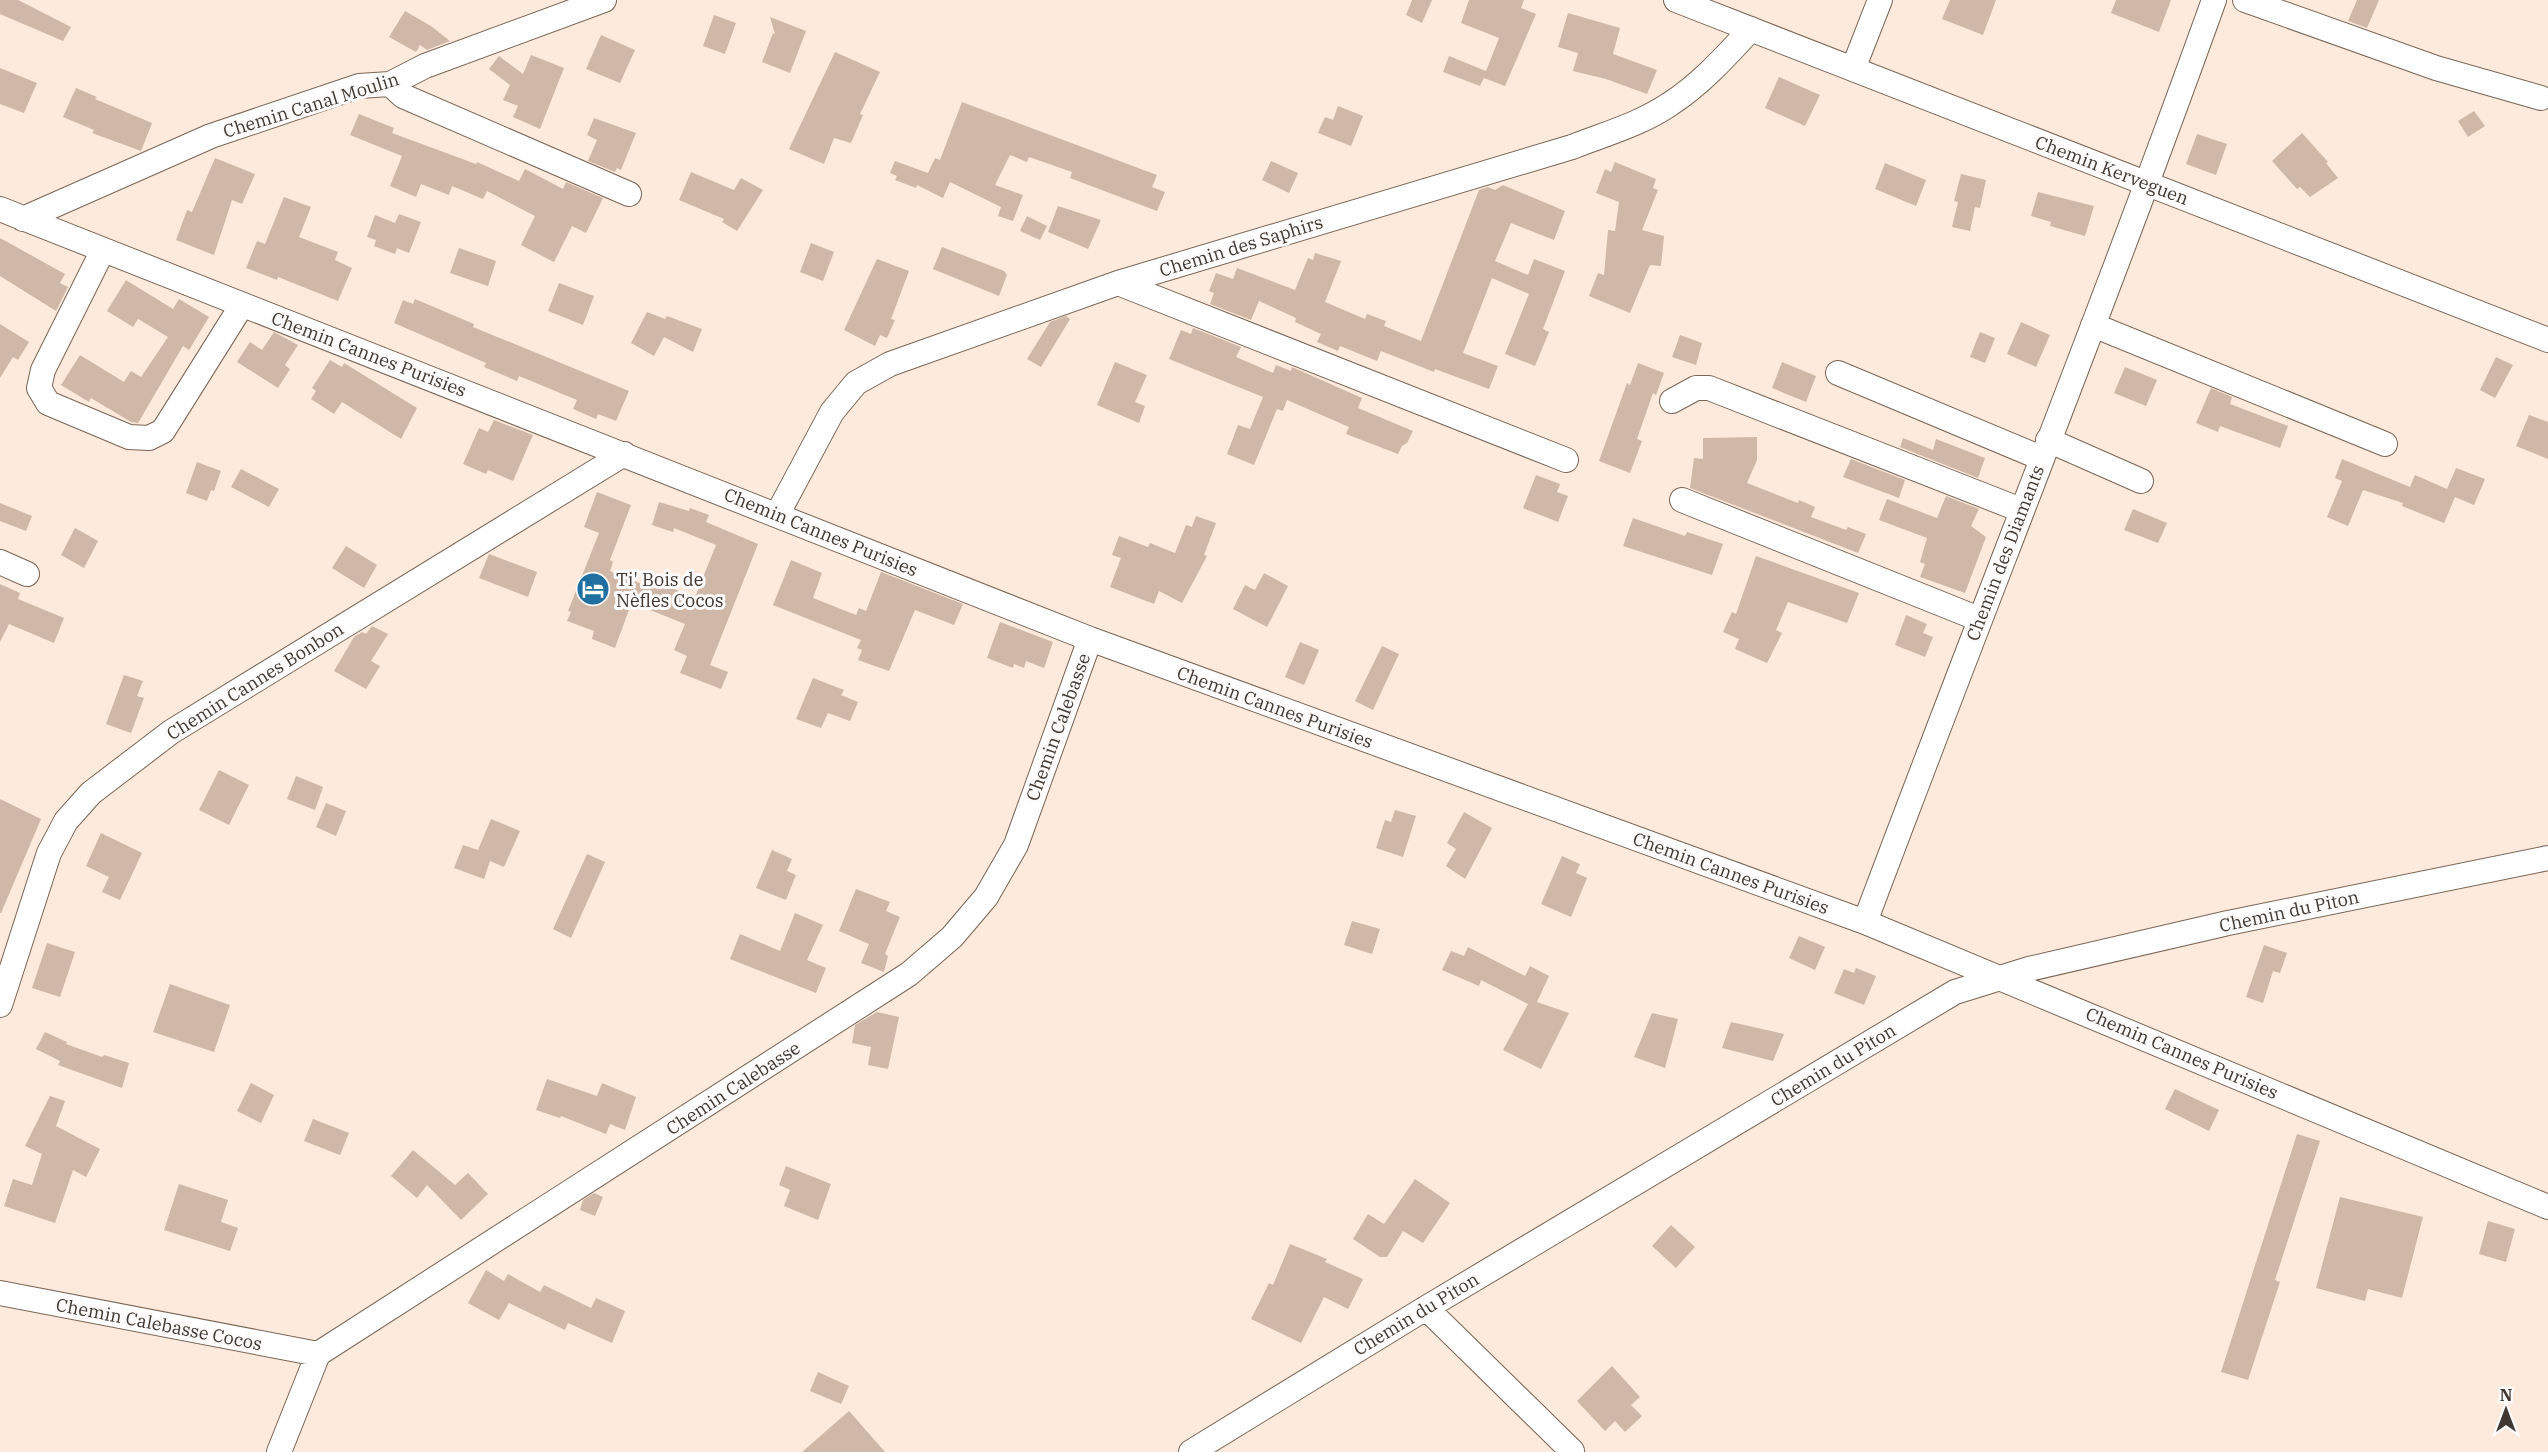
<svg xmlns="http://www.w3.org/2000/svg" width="2548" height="1452" viewBox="0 0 2548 1452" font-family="'IBM Plex Serif',serif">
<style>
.building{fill:#cfb8a7}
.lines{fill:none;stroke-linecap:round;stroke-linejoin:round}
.minor-casing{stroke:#796555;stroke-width:26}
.minor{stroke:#fff;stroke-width:24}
.labels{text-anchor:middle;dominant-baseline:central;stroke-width:6;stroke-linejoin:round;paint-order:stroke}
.street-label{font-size:18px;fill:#403730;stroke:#fbfbfb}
.poi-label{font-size:18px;fill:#403730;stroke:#fbfbfb;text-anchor:start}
</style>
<rect width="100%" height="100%" fill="#fdeadc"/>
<path class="building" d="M 0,0 L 18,0 L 71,27 L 63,41 L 0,14 Z
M 1412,0 L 1432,0 L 1422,23 L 1406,15 Z
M 1469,0 L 1524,0 L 1521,8 L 1536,14 L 1505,86 L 1484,78 L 1480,86 L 1443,72 L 1449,56 L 1486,71 L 1499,38 L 1461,23 Z
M 1950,0 L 1996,0 L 1983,35 L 1942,19 Z
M 2116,0 L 2171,0 L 2159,32 L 2111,13 Z
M 2357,0 L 2379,0 L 2367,28 L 2348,21 Z
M 405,11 L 431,26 L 450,41 L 427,50 L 420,45 L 416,52 L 389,37 Z
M 1568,13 L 1620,28 L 1613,54 L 1657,70 L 1647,94 L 1606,79 L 1573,71 L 1578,53 L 1558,47 Z
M 714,15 L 736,23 L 725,54 L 703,46 Z
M 770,17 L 806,31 L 790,73 L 762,62 L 773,33 L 775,34 Z
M 601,35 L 635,50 L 620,83 L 586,69 Z
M 835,52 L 880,72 L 860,114 L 863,115 L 851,143 L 834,138 L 824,164 L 789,149 Z
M 531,55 L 564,68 L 540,129 L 513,117 L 518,106 L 503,100 L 510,85 L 489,69 L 499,56 L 523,74 Z
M 0,68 L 37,83 L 24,113 L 0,104 Z
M 1779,77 L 1820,95 L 1805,126 L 1765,108 Z
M 76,88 L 97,97 L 95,99 L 152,123 L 141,151 L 92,133 L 94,130 L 63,117 Z
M 962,102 L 1157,175 L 1152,187 L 1165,192 L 1157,211 L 1070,178 L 1072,172 L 1029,157 L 1027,162 L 1010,155 L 995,185 L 1023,195 L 1013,221 L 998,216 L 1001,207 L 950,182 L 943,198 L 917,185 L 916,188 L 895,180 L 897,176 L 890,173 L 895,161 L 928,173 L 935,158 L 940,160 Z
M 1338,106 L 1363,116 L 1351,146 L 1318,133 L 1325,117 L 1333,120 Z
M 2474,111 L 2485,126 L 2468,137 L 2458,121 Z
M 359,114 L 394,128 L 392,133 L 476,164 L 477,162 L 519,181 L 525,169 L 563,189 L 566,182 L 603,198 L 586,233 L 572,226 L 554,262 L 521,245 L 535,216 L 487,191 L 483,199 L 452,186 L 449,195 L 421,184 L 416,197 L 390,186 L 402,156 L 350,135 Z
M 594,118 L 636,133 L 621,170 L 617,168 L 615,172 L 588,161 L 597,140 L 587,135 Z
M 2302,133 L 2328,162 L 2326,163 L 2338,178 L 2310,197 L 2300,187 L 2297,189 L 2272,161 Z
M 2197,134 L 2227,144 L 2216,175 L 2186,164 Z
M 215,158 L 255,174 L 242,204 L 232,200 L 214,255 L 176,240 L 187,210 L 192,212 Z
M 1271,161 L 1298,173 L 1289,193 L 1262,180 Z
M 1615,162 L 1656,179 L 1653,188 L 1658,190 L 1642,230 L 1664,236 L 1661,266 L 1650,265 L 1630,313 L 1589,296 L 1598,273 L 1604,275 L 1608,230 L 1615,231 L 1619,202 L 1596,193 L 1605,169 L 1611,172 Z
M 1885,163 L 1926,180 L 1916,206 L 1875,189 Z
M 691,172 L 734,190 L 741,178 L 763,190 L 737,231 L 722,222 L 724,219 L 679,200 Z
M 1961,174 L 1986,180 L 1980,208 L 1975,207 L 1970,231 L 1952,227 L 1958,202 L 1954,201 Z
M 1503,185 L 1565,211 L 1554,240 L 1511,223 L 1495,261 L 1528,275 L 1534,259 L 1565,271 L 1543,329 L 1549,332 L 1535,366 L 1505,354 L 1529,294 L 1492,278 L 1463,353 L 1498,366 L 1489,389 L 1435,369 L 1434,372 L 1381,351 L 1377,361 L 1340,346 L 1338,351 L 1317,342 L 1321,334 L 1295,322 L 1296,318 L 1259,301 L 1251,320 L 1210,304 L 1214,293 L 1209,291 L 1216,273 L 1233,279 L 1237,268 L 1295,290 L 1308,258 L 1313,260 L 1315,253 L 1341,261 L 1325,302 L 1365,319 L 1367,314 L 1386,321 L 1384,326 L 1421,341 L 1479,190 L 1488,187 L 1495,190 Z
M 2038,192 L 2094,206 L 2085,236 L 2050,226 L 2051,222 L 2031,216 Z
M 284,197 L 311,207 L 299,237 L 338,252 L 335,260 L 352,268 L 338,301 L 278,277 L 277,280 L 246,268 L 257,241 L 265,244 Z
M 1058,206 L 1101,220 L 1088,249 L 1048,232 Z
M 399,214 L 421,222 L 409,253 L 397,248 L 395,254 L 374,246 L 376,240 L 367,237 L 375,215 L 395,223 Z
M 1027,216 L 1047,226 L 1040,240 L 1020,231 Z
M 0,238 L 65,274 L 60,283 L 68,287 L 56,311 L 0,276 Z
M 811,243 L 834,252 L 823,281 L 800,272 Z
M 942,247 L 1004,271 L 1007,275 L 999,296 L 933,269 Z
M 459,248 L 496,261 L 488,286 L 450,273 Z
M 877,259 L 909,271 L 891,319 L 895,320 L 887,338 L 880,335 L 875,346 L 844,330 Z
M 126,280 L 173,309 L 179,299 L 209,317 L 189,350 L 183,346 L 138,423 L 131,422 L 91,398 L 89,402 L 61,385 L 80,355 L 124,382 L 131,371 L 141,377 L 168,337 L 138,319 L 133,327 L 107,311 Z
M 559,283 L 594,296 L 583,325 L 548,311 Z
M 415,299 L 474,324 L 473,327 L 629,391 L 616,421 L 598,414 L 596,419 L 573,409 L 577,400 L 519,376 L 517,381 L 484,367 L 486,363 L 394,323 L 403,300 L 413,304 Z
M 647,312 L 665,319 L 667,316 L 702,329 L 693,352 L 664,337 L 654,356 L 631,343 Z
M 1066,316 L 1070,319 L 1041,367 L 1027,359 L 1050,322 Z
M 2021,322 L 2050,335 L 2036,367 L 2007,354 Z
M 0,324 L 29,342 L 18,360 L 13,357 L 0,378 Z
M 1193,328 L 1241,347 L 1236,357 L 1273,373 L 1276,365 L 1291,371 L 1292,367 L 1362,398 L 1358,408 L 1413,431 L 1407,443 L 1402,446 L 1398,454 L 1346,434 L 1349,427 L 1287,400 L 1283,411 L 1277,409 L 1254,465 L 1227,454 L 1238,425 L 1250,429 L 1263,397 L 1169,359 L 1181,330 L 1191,334 Z
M 274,332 L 298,345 L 285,365 L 290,369 L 278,388 L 237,362 L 250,342 L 262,350 Z
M 1980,332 L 1995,338 L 1985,363 L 1970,357 Z
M 1680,335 L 1702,343 L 1696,365 L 1672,357 Z
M 2496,357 L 2513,365 L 2495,398 L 2480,390 Z
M 330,360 L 342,367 L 344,363 L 417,408 L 401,439 L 342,402 L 334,414 L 311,399 L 316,391 L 312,388 Z
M 1115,362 L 1147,375 L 1135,402 L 1145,406 L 1139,423 L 1097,405 Z
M 1782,362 L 1816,376 L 1806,402 L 1772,388 Z
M 1638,363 L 1664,373 L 1656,395 L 1653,393 L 1637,439 L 1642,441 L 1630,473 L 1599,461 L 1627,383 L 1630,385 Z
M 2125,367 L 2157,380 L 2146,406 L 2114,393 Z
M 2211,388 L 2232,397 L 2230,404 L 2288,426 L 2280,448 L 2220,426 L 2218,432 L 2196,423 Z
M 2529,415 L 2548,422 L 2548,459 L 2516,446 Z
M 494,420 L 533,435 L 513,481 L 488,470 L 486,474 L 463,464 L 479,428 L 488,432 Z
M 1757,437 L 1757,460 L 1747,483 L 1798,503 L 1799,500 L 1815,507 L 1811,517 L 1846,530 L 1848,527 L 1866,534 L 1858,553 L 1690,488 L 1694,458 L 1703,459 L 1703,438 Z
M 1903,438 L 1933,450 L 1936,439 L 1985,458 L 1978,478 L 1900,447 Z
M 1851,459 L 1905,480 L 1899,498 L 1843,477 Z
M 2342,459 L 2410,487 L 2415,475 L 2447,489 L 2456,468 L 2485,479 L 2474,505 L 2455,497 L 2444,523 L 2402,506 L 2403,503 L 2363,490 L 2348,526 L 2327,517 L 2342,481 L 2335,478 Z
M 197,462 L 221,471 L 214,491 L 211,490 L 207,501 L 186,493 Z
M 241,469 L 279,489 L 269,507 L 231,487 Z
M 1536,475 L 1560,484 L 1557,492 L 1568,496 L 1558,522 L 1523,508 Z
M 597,492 L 631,505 L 610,560 L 613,562 L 610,571 L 654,589 L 656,582 L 695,597 L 716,545 L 674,528 L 673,532 L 652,525 L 659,502 L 689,511 L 690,508 L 709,515 L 706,522 L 758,544 L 710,665 L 728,672 L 721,689 L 680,673 L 687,656 L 674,650 L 685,624 L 640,606 L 638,610 L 630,607 L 615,648 L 592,639 L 594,631 L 567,621 L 571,612 L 568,611 L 599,533 L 584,527 Z
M 1946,496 L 1979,509 L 1971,526 L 1986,537 L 1965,593 L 1920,577 L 1925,564 L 1920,562 L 1927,538 L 1879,520 L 1887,499 L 1937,518 Z
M 0,503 L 32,516 L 26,531 L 0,521 Z
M 2133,509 L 2167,523 L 2158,543 L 2124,530 Z
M 1196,516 L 1216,523 L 1204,555 L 1207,556 L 1182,603 L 1159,591 L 1154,604 L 1110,587 L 1121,558 L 1112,555 L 1119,536 L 1148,547 L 1150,543 L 1175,553 L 1186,525 L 1192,527 Z
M 1633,518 L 1685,536 L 1687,532 L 1723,544 L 1712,575 L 1623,546 Z
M 75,528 L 98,541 L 84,568 L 61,555 Z
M 346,546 L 377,565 L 364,588 L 332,568 Z
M 489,554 L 537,572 L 528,597 L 479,578 Z
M 1756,556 L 1859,593 L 1847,623 L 1788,602 L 1776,630 L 1782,633 L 1767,663 L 1735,649 L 1739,639 L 1723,632 L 1732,612 L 1736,614 Z
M 791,560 L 822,573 L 813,598 L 856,615 L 859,608 L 866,611 L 881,572 L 963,604 L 954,625 L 915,610 L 889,671 L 858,660 L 862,650 L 857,648 L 861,640 L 773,605 Z
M 1264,573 L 1288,586 L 1267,627 L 1233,609 L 1245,585 L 1255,590 Z
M 0,584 L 20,593 L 18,599 L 64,618 L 54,643 L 9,624 L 0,642 Z
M 1906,615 L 1927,624 L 1923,633 L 1933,637 L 1925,657 L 1895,645 Z
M 1000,622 L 1053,642 L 1044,668 L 1026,661 L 1024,668 L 1014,664 L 1013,668 L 987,658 Z
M 372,626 L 388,634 L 371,661 L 380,666 L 366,689 L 334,671 L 354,637 L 362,632 L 366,634 Z
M 1300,642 L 1319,650 L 1304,685 L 1285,677 Z
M 1382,646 L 1399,654 L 1373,710 L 1355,701 Z
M 124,675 L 143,681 L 137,696 L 144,698 L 131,733 L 106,724 Z
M 813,678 L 844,690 L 841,695 L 858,702 L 850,721 L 828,713 L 821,728 L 796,719 Z
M 219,770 L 249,785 L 229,825 L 199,810 Z
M 296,776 L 323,787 L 315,810 L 287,799 Z
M 0,799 L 41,819 L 1,913 L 0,913 Z
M 326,803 L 346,811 L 336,836 L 316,827 Z
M 1395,810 L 1416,816 L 1403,857 L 1376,848 L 1385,820 L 1391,822 Z
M 1464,812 L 1492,828 L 1465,879 L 1446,866 L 1456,849 L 1447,843 Z
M 491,819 L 520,831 L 504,867 L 490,861 L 484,879 L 454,868 L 463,845 L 478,850 Z
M 101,833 L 142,853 L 120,900 L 102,892 L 109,877 L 86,866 Z
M 772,850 L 792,859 L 787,871 L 796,875 L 786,900 L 756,888 Z
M 587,854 L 605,862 L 571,938 L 553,929 Z
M 1562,856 L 1580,864 L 1576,873 L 1587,878 L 1571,917 L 1541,904 Z
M 856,889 L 890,902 L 886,911 L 900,917 L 885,954 L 888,956 L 884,972 L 861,963 L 869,944 L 839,931 Z
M 795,913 L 823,925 L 807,960 L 826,968 L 816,993 L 730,959 L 740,934 L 780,951 Z
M 1352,921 L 1380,929 L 1372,954 L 1344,945 Z
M 1799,936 L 1825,947 L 1815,970 L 1789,958 Z
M 47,943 L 75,952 L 60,997 L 32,988 Z
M 2264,945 L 2287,953 L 2280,973 L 2273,971 L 2263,1003 L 2246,997 Z
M 1468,947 L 1525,976 L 1530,966 L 1549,976 L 1537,1002 L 1569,1013 L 1541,1069 L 1503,1050 L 1528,1004 L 1481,980 L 1479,986 L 1442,970 L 1451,951 L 1464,956 Z
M 1856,968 L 1876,976 L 1864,1005 L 1834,993 L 1844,969 L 1854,973 Z
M 170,984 L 230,1005 L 214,1052 L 153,1032 Z
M 877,1012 L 899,1017 L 888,1069 L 868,1065 L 871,1047 L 852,1043 L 855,1025 Z
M 1652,1013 L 1678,1019 L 1665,1068 L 1634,1057 Z
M 1731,1022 L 1784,1034 L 1773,1061 L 1722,1048 Z
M 45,1032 L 67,1042 L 66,1044 L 102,1057 L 104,1055 L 129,1063 L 122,1088 L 58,1065 L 60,1061 L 36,1049 Z
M 547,1079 L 597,1096 L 602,1083 L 636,1097 L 625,1130 L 610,1124 L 606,1134 L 561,1116 L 560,1118 L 536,1110 Z
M 251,1083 L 274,1095 L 261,1123 L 237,1111 Z
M 2175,1089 L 2219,1110 L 2209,1131 L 2165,1109 Z
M 50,1096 L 65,1101 L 56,1126 L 100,1149 L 86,1177 L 73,1170 L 55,1223 L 4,1206 L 13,1179 L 32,1185 L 42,1154 L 25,1146 Z
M 313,1119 L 349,1133 L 340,1155 L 304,1141 Z
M 2297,1134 L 2320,1141 L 2275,1280 L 2280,1282 L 2248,1380 L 2221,1372 Z
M 413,1150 L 455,1185 L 468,1173 L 488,1194 L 461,1220 L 427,1185 L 417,1198 L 391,1176 Z
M 786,1166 L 831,1184 L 818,1220 L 784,1206 L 790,1190 L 779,1185 Z
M 1415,1179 L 1450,1203 L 1423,1243 L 1403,1231 L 1387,1257 L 1380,1257 L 1353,1239 L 1368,1214 L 1384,1224 Z
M 179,1184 L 228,1200 L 221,1222 L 238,1228 L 230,1251 L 164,1230 Z
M 594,1193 L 603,1197 L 595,1216 L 580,1210 L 583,1200 Z
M 2340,1197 L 2423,1217 L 2402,1298 L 2368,1289 L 2365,1301 L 2316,1288 Z
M 2488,1221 L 2515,1229 L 2506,1262 L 2479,1254 Z
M 1671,1225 L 1695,1247 L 1676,1268 L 1652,1246 Z
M 1290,1244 L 1327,1259 L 1325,1262 L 1363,1279 L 1348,1309 L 1324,1297 L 1301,1343 L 1251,1319 L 1269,1283 L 1273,1285 Z
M 486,1270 L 504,1281 L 508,1274 L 540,1292 L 544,1285 L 591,1308 L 596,1298 L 625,1311 L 612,1343 L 568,1323 L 565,1330 L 509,1303 L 499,1320 L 468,1303 Z
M 1612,1366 L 1640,1397 L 1631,1405 L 1642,1416 L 1625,1432 L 1615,1421 L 1605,1431 L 1577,1401 Z
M 818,1372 L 849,1386 L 841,1404 L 810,1391 Z
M 849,1411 L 885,1452 L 802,1452 Z"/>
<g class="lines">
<g class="minor-casing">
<path id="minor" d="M 1676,0 L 2548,340
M 2245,0 L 2436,68 L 2541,98
M 1853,69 L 1880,0
M 390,84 L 403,96 L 629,194
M 0,209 L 1090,639 L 1865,922 L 2548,1207
M 23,219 L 211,136 L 359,86 L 390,84 L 425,66 L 604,0
M 103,250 L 43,370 L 39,388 L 48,403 L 129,437 L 149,438 L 163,431 L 242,305
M 1118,283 L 1566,460
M 2093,325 L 2385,444
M 1838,373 L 2041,458
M 1672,401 L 1696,388 L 1709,388 L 2021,510
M 2048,440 L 2141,481
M 1682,500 L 1979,619
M 777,515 L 832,412 L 856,383 L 890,364 L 1118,283 L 1572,147 C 1605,134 1641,124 1670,104 C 1701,84 1726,56 1751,29
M 0,562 L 27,574
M 1865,922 C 1980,615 2103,309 2214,0
M 0,1005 L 49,853 L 66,821 L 91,793 L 171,732 L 624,454
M 0,1293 L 318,1354
M 1426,1308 L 1572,1451
M 279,1452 L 318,1354 L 909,974 L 952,937 L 986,897 L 1016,845 L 1090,639
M 1191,1452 L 1426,1308 L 1955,992 L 2029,969 L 2228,923 L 2548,858"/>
</g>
<use href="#minor" class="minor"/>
</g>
<defs>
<g id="hotel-disc" transform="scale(1.725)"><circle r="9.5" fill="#1f70a1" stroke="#fbfbfb"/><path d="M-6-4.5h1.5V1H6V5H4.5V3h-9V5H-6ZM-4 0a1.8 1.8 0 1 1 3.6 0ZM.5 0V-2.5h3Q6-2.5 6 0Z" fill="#fff"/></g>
</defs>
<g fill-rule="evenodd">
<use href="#hotel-disc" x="593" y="589"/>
</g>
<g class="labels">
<g class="street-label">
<text transform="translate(311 105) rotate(-17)">Chemin Canal Moulin</text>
<text transform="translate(2112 170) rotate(21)">Chemin Kerveguen</text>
<text transform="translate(1241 246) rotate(-17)">Chemin des Saphirs</text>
<text transform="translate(369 354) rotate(21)">Chemin Cannes Purisies</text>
<text transform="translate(821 532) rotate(22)">Chemin Cannes Purisies</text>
<text transform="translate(2005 553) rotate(-69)">Chemin des Diamants</text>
<text transform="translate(255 681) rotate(-32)">Chemin Cannes Bonbon</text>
<text transform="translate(1275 707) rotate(20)">Chemin Cannes Purisies</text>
<text transform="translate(1058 727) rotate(-70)">Chemin Calebasse</text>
<text transform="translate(1731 873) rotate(20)">Chemin Cannes Purisies</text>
<text transform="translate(2289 911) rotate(-12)">Chemin du Piton</text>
<text transform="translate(2182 1053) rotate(23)">Chemin Cannes Purisies</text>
<text transform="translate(1833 1065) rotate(-31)">Chemin du Piton</text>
<text transform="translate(733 1088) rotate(-33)">Chemin Calebasse</text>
<text transform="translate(1416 1314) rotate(-31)">Chemin du Piton</text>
<text transform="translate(159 1324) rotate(11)">Chemin Calebasse Cocos</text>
</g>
<g class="poi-label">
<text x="616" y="579">Ti' Bois de<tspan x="616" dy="21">Nèfles Cocos</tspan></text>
</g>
</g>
<g transform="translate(2506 1410)" stroke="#fbfbfb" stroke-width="4.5" paint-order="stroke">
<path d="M0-4.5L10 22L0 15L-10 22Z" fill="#403730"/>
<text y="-9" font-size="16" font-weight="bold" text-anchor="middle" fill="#403730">N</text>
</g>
</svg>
